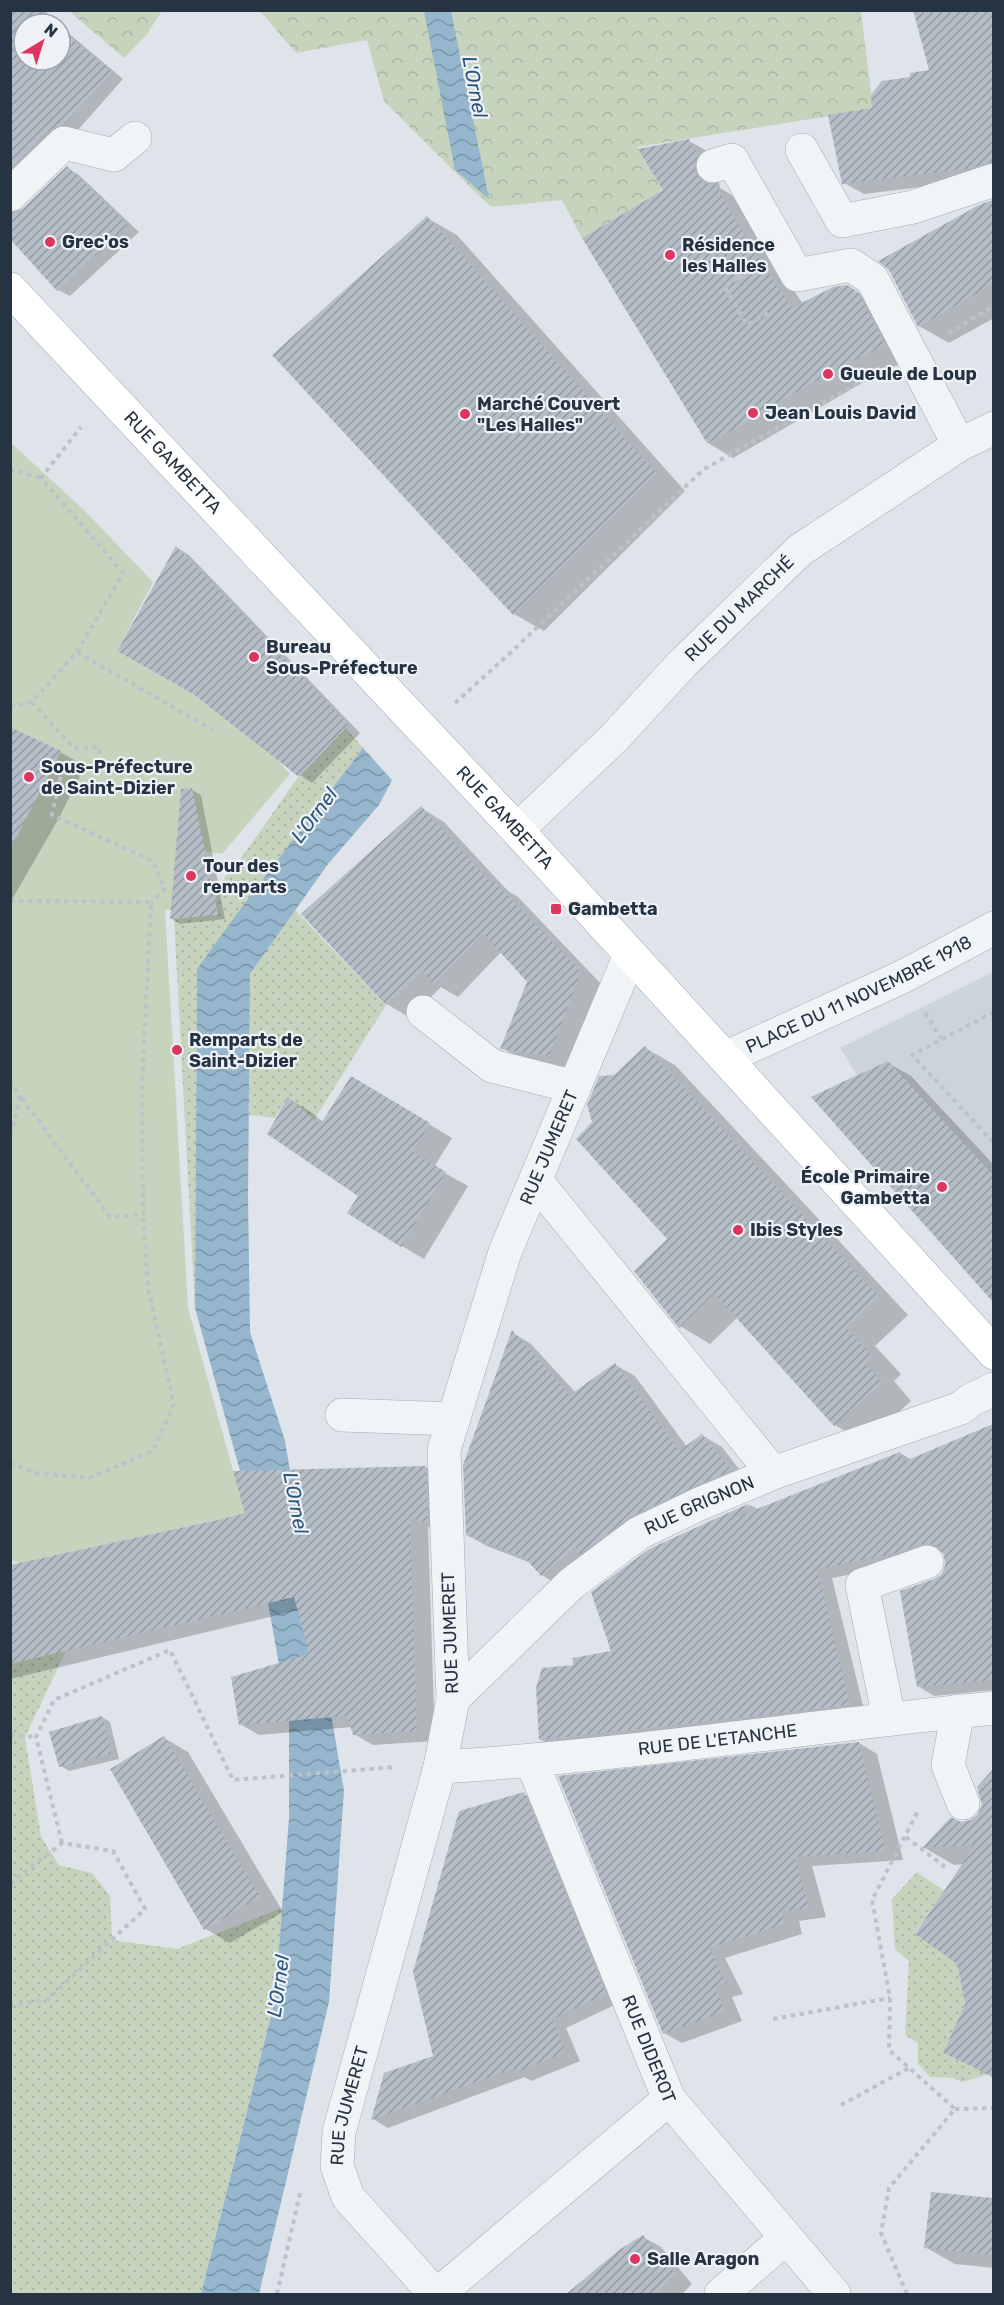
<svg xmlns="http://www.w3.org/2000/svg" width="1004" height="2305" viewBox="0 0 1004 2305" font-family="Rubik,sans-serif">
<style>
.built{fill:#ccd3db}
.grass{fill:url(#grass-dots)}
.forest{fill:url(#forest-crowns)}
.park{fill:#c6d4be}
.water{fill:url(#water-waves)}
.shadow{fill:#0003}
.building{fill:url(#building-hatch)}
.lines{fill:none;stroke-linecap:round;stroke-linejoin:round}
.minor-casing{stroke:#a3abb4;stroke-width:34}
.major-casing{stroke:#9ca9b6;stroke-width:34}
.path{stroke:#bcc2c8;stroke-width:4;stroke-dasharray:4.5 4.5;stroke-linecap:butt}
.minor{stroke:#f1f4f7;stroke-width:33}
.major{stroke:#fff;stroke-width:33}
.poi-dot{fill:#dc355f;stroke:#eef2f7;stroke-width:2}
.labels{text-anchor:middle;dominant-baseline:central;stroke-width:4.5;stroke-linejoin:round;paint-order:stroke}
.poi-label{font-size:18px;font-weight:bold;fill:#253342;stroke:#eef2f7;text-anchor:start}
.street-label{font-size:18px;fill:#253342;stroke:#eef2f7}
.water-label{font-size:20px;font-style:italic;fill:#2b567a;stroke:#eef2f7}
</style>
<defs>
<pattern id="grass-dots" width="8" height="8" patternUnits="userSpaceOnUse" patternTransform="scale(1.5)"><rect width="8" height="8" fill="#c6d4be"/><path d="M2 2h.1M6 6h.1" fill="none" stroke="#aab6a4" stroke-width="1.8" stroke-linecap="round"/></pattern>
<pattern id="forest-crowns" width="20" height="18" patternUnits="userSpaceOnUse" patternTransform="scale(1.5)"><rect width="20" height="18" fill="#c6d4be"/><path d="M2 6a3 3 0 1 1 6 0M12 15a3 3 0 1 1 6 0" fill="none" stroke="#aab6a4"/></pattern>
<pattern id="water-waves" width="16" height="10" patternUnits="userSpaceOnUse" patternTransform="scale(1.5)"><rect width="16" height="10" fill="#95b6cd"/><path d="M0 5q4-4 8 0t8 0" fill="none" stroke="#7995a8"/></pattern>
<pattern id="building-hatch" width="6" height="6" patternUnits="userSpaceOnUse" patternTransform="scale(1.5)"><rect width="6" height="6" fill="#b5bdc7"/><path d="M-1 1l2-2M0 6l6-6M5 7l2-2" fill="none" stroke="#939aa3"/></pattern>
</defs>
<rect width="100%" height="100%" fill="#dee4e9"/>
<path class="built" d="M 993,972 L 993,1302 L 811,1097 L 857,1075 L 840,1048 Z"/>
<path class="grass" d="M 346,728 L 363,748 L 197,970 L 195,1308 L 174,919 L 217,914 L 215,900 L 225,877 L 237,864 L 296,780 Z
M 295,910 L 386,1005 L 314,1120 L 288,1097 L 275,1118 L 249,1115 L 250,974 Z
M 66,1651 L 25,1737 L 41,1837 L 59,1865 L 92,1873 L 110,1896 L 112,1940 L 177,1949 L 282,1908 L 275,2000 L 201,2294 L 11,2294 L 10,1663 Z
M 917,1872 L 944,1891 L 915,1933 L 957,1964 L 965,2004 L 943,2053 L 989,2074 L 962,2082 L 953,2078 L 930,2077 L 918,2064 L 918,2043 L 905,2035 L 909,1961 L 895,1949 L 892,1899 Z"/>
<path class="forest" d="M 69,11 L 162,11 L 147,34 L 124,58 Z
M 260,11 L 861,11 L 873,109 L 637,147 L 663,190 L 582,238 L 562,200 L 492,207 L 476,193 L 384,101 L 367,40 L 296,53 Z"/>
<path class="park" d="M 10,442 L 84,510 L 153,582 L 117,651 L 193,694 L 276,759 L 290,774 L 222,854 L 198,850 L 211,908 L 165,910 L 188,1308 L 245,1514 L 20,1563 L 10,1560 Z"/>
<path class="water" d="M 424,11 L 451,11 L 489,199 L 455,170 Z
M 363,748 L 392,780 L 379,805 L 328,864 L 250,974 L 248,1197 L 250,1332 L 285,1441 L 344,1791 L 329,2002 L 259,2294 L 201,2294 L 275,2000 L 289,1818 L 289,1721 L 253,1518 L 195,1308 L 197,969 L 236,915 Z"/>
<path class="shadow" d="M 10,10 L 44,10 L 58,24 L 24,24 L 24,60 L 60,60 L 60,26 L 123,79 L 77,131 L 10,187 Z
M 915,10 L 994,10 L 994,178 L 864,194 L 844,183 L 873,109 L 912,78 L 931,72 Z
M 689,141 L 714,155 L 720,188 L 740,200 L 779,268 L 803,304 L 847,286 L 872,301 L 909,359 L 862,383 L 733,458 L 708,443 L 584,239 L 665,190 Z
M 67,168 L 79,175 L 139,232 L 70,296 L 58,290 L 24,210 Z
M 994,201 L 994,318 L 949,343 L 919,326 L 980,206 Z
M 427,218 L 457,235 L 685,491 L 544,631 L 514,614 Z
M 177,548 L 189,555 L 360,733 L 312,783 L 300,775 L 195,693 Z
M 10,737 L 60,752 L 85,766 L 59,818 L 10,903 Z
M 192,790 L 201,795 L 225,919 L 180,924 L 172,919 Z
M 421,808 L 444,822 L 508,891 L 518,897 L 604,987 L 572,1068 L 525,1061 L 502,1048 L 529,981 L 502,951 L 458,997 L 441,987 L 410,1018 L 387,1004 Z
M 645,1048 L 675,1065 L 908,1315 L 875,1346 L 901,1374 L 894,1381 L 911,1401 L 865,1443 L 835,1425 L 738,1317 L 710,1344 L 680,1326 L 669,1240 L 594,1123 L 615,1076 Z
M 888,1063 L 911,1076 L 994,1165 L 994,1299 L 813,1097 Z
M 374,1091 L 452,1138 L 434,1167 L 468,1186 L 424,1259 L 402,1246 L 360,1195 L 289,1099 L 311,1112 L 323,1122 Z
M 513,1333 L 531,1344 L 576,1393 L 615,1365 L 635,1376 L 687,1447 L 703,1436 L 722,1447 L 749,1482 L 561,1587 L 542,1575 L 531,1563 L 487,1546 L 467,1535 Z
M 993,1428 L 994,1690 L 934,1696 L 918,1686 L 934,1581 L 943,1575 L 947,1565 L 944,1552 L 938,1553 L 909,1563 L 832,1578 L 865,1714 L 557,1749 L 541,1740 L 574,1666 L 613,1653 L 650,1550 L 750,1505 L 760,1510 L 900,1453 L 912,1460 Z
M 425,1467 L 444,1478 L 446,1532 L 428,1527 L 435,1741 L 373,1745 L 354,1734 L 352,1727 L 259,1735 L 240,1724 L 311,1655 L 299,1610 L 10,1679 L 10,1574 Z
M 102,1717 L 110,1722 L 119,1759 L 69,1771 L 61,1766 Z
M 164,1738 L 188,1752 L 283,1912 L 230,1943 L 206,1929 Z
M 859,1743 L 877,1754 L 903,1860 L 812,1866 L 826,1917 L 799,1921 L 802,1934 L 725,1958 L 743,1994 L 732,1997 L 742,2021 L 682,2043 L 664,2033 L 560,1778 Z
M 994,1771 L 994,2078 L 945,2052 L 966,2005 L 964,1864 L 954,1865 L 925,1848 L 961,1823 L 971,1822 L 978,1816 L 983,1805 L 979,1788 Z
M 524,1794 L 539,1803 L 621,2002 L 566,2028 L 580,2061 L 531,2081 L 525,2077 L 388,2128 L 373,2119 L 435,2057 Z
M 932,2194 L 994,2200 L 994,2268 L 955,2264 L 925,2247 Z
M 643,2237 L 661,2247 L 692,2284 L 682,2294 L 568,2294 Z"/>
<path class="building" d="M 10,10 L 40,10 L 56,24 L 24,24 L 24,60 L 60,60 L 60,28 L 112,72 L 64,125 L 51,129 L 10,168 Z
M 913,10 L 993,10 L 993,162 L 971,168 L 842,184 L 828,115 L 872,108 L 871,95 L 882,81 L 910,77 L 910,73 L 929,70 Z
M 689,139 L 698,155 L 695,163 L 695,172 L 701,180 L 708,184 L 715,184 L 754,252 L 792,308 L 833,287 L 847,285 L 858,292 L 885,345 L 837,369 L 761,412 L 739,427 L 707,443 L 582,238 L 663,190 L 638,149 Z
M 67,166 L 128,225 L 57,291 L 10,239 L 10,213 L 23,208 Z
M 993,200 L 993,284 L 918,327 L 889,270 L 878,261 L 979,205 Z
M 427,216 L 656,473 L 513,615 L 272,355 Z
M 176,546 L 349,725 L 299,777 L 193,694 L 117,651 Z
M 10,727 L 61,751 L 10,850 Z
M 192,788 L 218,915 L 170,919 L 181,789 Z
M 421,806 L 492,884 L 494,881 L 581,972 L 549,1056 L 500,1049 L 527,982 L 483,933 L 434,985 L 422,970 L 386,1005 L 301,914 Z
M 645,1046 L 879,1297 L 846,1328 L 872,1356 L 865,1363 L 882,1383 L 834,1426 L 714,1293 L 679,1328 L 634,1271 L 667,1239 L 576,1139 L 592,1122 L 587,1105 L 599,1076 L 614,1075 Z
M 888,1061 L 993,1175 L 993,1302 L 811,1097 Z
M 351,1076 L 430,1123 L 413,1152 L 446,1172 L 401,1247 L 347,1213 L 358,1196 L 267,1134 L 288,1097 L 320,1125 Z
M 512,1330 L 570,1395 L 615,1363 L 679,1451 L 702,1434 L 731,1470 L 631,1516 L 579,1555 L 576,1547 L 541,1576 L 525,1558 L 466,1535 L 463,1465 Z
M 993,1424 L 993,1680 L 917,1687 L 900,1591 L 934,1579 L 942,1574 L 945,1565 L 944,1555 L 940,1548 L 931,1544 L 921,1544 L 893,1554 L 817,1569 L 850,1705 L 539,1740 L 536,1688 L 542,1668 L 573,1665 L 573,1658 L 611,1651 L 591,1592 L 649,1549 L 750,1503 L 732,1519 L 900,1452 L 903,1462 Z
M 426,1466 L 428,1523 L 410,1517 L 417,1731 L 353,1735 L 347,1716 L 239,1725 L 231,1677 L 309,1654 L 294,1597 L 10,1664 L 10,1565 L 245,1514 L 233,1471 Z
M 102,1716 L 111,1754 L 59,1767 L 49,1732 Z
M 164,1736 L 260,1897 L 204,1930 L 110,1769 Z
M 859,1742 L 885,1851 L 795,1857 L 809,1908 L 782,1911 L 784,1924 L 709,1948 L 726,1984 L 715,1987 L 725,2011 L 663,2034 L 558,1776 Z
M 993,1769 L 993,2076 L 943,2053 L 965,2004 L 957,1964 L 915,1934 L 975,1845 L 922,1848 L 951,1817 L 961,1822 L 970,1820 L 977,1815 L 982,1805 L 977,1787 Z
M 524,1792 L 606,1994 L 552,2019 L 565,2052 L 515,2073 L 514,2068 L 371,2120 L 384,2073 L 433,2056 L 413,1972 L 459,1811 Z
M 931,2192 L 993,2198 L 993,2255 L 924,2248 Z
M 643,2235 L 675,2273 L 655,2295 L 565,2295 L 619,2250 Z"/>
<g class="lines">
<g class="minor-casing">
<g id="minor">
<path d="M 802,150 L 842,221 L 913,207 L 994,180"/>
<path d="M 713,166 L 732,160 L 797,275 L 851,265 L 872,279 L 959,445"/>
<path d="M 10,195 L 64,143 L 114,155 L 135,138"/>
<path id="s1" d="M 517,830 L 614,738 L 682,664 L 800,550 L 959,445 L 994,428"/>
<path d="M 423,1012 L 492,1066 L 575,1087"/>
<path id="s2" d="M 725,1058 L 902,977 L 994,928"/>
<path d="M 536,1181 L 773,1473"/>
<path d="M 342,1415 L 454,1419"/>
<path id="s3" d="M 453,1699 L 571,1584 L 639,1533 L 697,1505 L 773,1473 L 961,1408 L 971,1400 L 994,1389"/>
<path d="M 958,1711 L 948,1765 L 963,1803"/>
<path d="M 889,1718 L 862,1585 L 927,1562"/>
<path id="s4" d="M 532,1762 L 669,2099 L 834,2294"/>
<path id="s5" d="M 440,1767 C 625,1756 809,1726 994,1708"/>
<path id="s6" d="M 435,2294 L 348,2197 L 337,2166 L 339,2132 L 440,1767 L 453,1699 L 444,1450 L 505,1252 L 630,955"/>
<path d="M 438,2294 L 669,2099"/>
<path d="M 721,2294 L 786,2238"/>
</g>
</g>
<g class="major-casing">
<g id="major">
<path id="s7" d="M 10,289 L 517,830 L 994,1353"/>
</g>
</g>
<path class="path" d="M 734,270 L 738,278 L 747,273
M 738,278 L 724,286 L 747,325 L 774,310
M 948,333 L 994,306
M 10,469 L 41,478
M 77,652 L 213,730
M 32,702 L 73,748 L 99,747 L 102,765 L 62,770 L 52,815 L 153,861 L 165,889 L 151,902
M 455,703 L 508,655 L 704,469 L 873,375
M 10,707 L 32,702 L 77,652 L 123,573 L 41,478 L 81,427
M 10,901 L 151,902 L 142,1086 L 143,1214 L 110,1217 L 20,1096
M 994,1012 L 912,1055 L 994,1143
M 925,1013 L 941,1038
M 10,1081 L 20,1096 L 10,1139
M 10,1463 L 36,1473 L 89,1478 L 153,1451 L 174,1404 L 148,1288 L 143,1214
M 10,1735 L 36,1737
M 906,1837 L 945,1867
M 62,1843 L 36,1737 L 54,1700 L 170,1650 L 233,1780 L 395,1767
M 10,1884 L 62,1843 L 113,1851 L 145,1909 L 48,1999 L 10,2006
M 773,2019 L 890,1998
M 841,2105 L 909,2068
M 955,2109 L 994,2108
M 277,2294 L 300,2193
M 907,2294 L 881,2233 L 889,2188 L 955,2109 L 889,2050 L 890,1998 L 872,1900 L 919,1809"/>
<use href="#minor" class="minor"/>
<use href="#major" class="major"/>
</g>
<g class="poi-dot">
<circle cx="50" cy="242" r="6"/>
<circle cx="670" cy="255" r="6"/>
<circle cx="828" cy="374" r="6"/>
<circle cx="753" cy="413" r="6"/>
<circle cx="465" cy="414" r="6"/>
<circle cx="254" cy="657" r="6"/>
<circle cx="29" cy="777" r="6"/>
<circle cx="191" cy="876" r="6"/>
<rect x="550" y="903" width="12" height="12" rx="3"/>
<circle cx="177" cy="1050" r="6"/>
<circle cx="942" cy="1187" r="6"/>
<circle cx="738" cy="1230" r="6"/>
<circle cx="635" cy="2259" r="6"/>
</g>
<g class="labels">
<g class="poi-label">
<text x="62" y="242">Grec'os</text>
<text x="682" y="245">Résidence<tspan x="682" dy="21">les Halles</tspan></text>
<text x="840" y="374">Gueule de Loup</text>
<text x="477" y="404">Marché Couvert<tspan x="477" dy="21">"Les Halles"</tspan></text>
<text x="765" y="413">Jean Louis David</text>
<text x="266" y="647">Bureau<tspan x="266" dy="21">Sous-Préfecture</tspan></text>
<text x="41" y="767">Sous-Préfecture<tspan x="41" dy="21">de Saint-Dizier</tspan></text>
<text x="203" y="866">Tour des<tspan x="203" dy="21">remparts</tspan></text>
<text x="568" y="909">Gambetta</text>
<text x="189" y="1040">Remparts de<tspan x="189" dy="21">Saint-Dizier</tspan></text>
<text x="930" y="1177" text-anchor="end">École Primaire<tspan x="930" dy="21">Gambetta</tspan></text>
<text x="750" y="1230">Ibis Styles</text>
<text x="647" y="2259">Salle Aragon</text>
</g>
<g class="street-label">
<text stroke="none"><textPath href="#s7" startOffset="238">RUE GAMBETTA</textPath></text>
<text stroke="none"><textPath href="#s1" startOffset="314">RUE DU MARCHÉ</textPath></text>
<text stroke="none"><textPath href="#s7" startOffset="724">RUE GAMBETTA</textPath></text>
<text stroke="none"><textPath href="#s2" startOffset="148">PLACE DU 11 NOVEMBRE 1918</textPath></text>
<text stroke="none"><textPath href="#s6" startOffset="1215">RUE JUMERET</textPath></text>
<text stroke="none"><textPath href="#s3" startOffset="316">RUE GRIGNON</textPath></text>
<text transform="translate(450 1633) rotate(-92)">RUE JUMERET</text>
<text stroke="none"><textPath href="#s5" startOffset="279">RUE DE L'ETANCHE</textPath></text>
<text stroke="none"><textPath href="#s4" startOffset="310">RUE DIDEROT</textPath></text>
<text stroke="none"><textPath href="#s6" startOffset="225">RUE JUMERET</textPath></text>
</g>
<g class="water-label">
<text transform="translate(475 87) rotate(79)">L'Ornel</text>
<text transform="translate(314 815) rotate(-53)">L'Ornel</text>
<text transform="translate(296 1503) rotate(79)">L'Ornel</text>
<text transform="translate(278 1986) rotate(-82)">L'Ornel</text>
</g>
</g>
<rect width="1004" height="2305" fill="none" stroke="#253342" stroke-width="24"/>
<g transform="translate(42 42) rotate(38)"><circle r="28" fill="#eef2f7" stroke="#9ea6af" stroke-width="1.5"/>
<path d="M0-4.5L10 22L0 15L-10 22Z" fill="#dc355f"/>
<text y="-9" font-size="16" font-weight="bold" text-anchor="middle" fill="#253342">N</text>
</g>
</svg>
